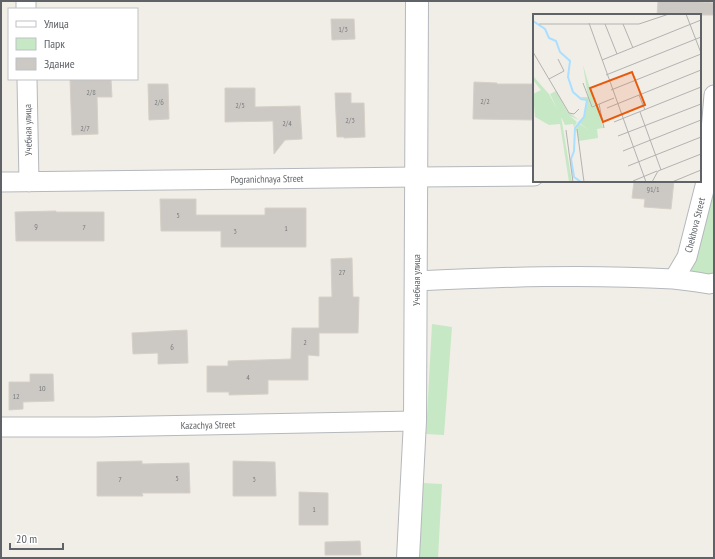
<svg xmlns="http://www.w3.org/2000/svg" width="715" height="559" viewBox="0 0 715 559" font-family="'PT Sans Narrow',sans-serif">
<style>
.green{fill:#c7e8c5}
.building{fill:#ccc9c5;stroke:#d6d0c6}
.lines{fill:none;stroke-linecap:round;stroke-linejoin:round}
.minor-casing{stroke:#b5b8bc;stroke-width:21}
.tertiary-casing{stroke:#b5b8bc;stroke-width:24}
.minor{stroke:#fff;stroke-width:19}
.tertiary{stroke:#fff;stroke-width:22}
.labels{text-anchor:middle;dominant-baseline:central;stroke-width:3;stroke-linejoin:round;paint-order:stroke}
.number-label{font-size:8px;fill:#7a7c7f}
.street-label{font-size:10px;fill:#5f6368;stroke:#fff}
.inset-river{fill:none;stroke:#aadfff;stroke-width:2}
.inset-road{fill:none;stroke:#b3b2b1;stroke-width:1}
.view{fill:#e8590c;fill-opacity:0.15;stroke:#e8590c;stroke-width:2}
.inset-edge{fill:none;stroke:#5f6368;stroke-width:2}
</style>
<rect width="100%" height="100%" fill="#f1eee8"/>
<path class="green" d="M 714,147 L 714,278 L 684,274 Z
M 432,324 L 452,327 L 444,435 L 426,434 Z
M 423,483 L 442,484 L 438,558 L 419,558 Z"/>
<path class="building" d="M 658,1 L 689,1 L 714,3 L 714,15 L 657,15 Z
M 331,19 L 354,19 L 355,39 L 332,40 Z
M 70,79 L 111,79 L 112,97 L 97,97 L 98,134 L 72,135 Z
M 474,82 L 497,83 L 497,84 L 534,84 L 534,120 L 473,119 Z
M 148,84 L 168,84 L 169,119 L 149,120 Z
M 225,88 L 255,88 L 255,107 L 300,106 L 302,139 L 285,140 L 274,154 L 273,121 L 225,122 Z
M 335,93 L 351,93 L 351,103 L 364,103 L 365,137 L 344,138 L 344,137 L 337,137 Z
M 634,181 L 674,181 L 671,209 L 644,207 L 645,199 L 632,198 Z
M 160,199 L 196,199 L 196,215 L 265,215 L 265,208 L 306,208 L 306,247 L 221,247 L 221,231 L 161,231 Z
M 56,211 L 56,212 L 104,212 L 104,241 L 16,241 L 15,212 Z
M 352,258 L 353,297 L 359,297 L 358,333 L 319,333 L 319,356 L 308,355 L 308,380 L 268,380 L 268,394 L 229,395 L 229,392 L 207,392 L 207,366 L 228,366 L 228,361 L 291,359 L 292,328 L 319,328 L 319,297 L 332,297 L 331,259 Z
M 187,330 L 188,363 L 158,364 L 158,353 L 133,354 L 132,333 Z
M 30,374 L 53,374 L 54,401 L 23,402 L 23,409 L 9,410 L 9,382 L 30,382 Z
M 142,461 L 142,464 L 189,463 L 190,493 L 142,493 L 143,496 L 97,496 L 97,462 Z
M 233,461 L 275,462 L 276,496 L 233,496 Z
M 299,492 L 328,493 L 328,525 L 299,525 Z
M 360,541 L 361,555 L 325,555 L 325,542 Z"/>
<g class="lines">
<g class="minor-casing">
<path id="minor" d="M 26,1 L 26,9
M 27,79 L 29,182
M 1,182 L 416,177 L 534,176
M 674,279 L 687,257 L 707,178 L 714,95
M 416,281 C 501,277 587,274 673,279 C 685,280 697,282 709,284 L 714,283
M 1,427 L 95,427 L 415,421"/>
</g>
<g class="tertiary-casing">
<path id="tertiary" d="M 408,558 L 415,421 L 417,1"/>
</g>
<use href="#minor" class="minor"/>
<use href="#tertiary" class="tertiary"/>
</g>
<g class="labels">
<g class="number-label">
<text x="343" y="29">1/3</text>
<text x="91" y="92">2/8</text>
<text x="485" y="101">2/2</text>
<text x="159" y="102">2/6</text>
<text x="240" y="105">2/5</text>
<text x="350" y="120">2/3</text>
<text x="287" y="123">2/4</text>
<text x="85" y="128">2/7</text>
<text x="653" y="189">91/1</text>
<text x="178" y="215">5</text>
<text x="36" y="226">9</text>
<text x="84" y="227">7</text>
<text x="286" y="228">1</text>
<text x="235" y="231">3</text>
<text x="342" y="272">27</text>
<text x="305" y="342">2</text>
<text x="172" y="347">6</text>
<text x="248" y="377">4</text>
<text x="42" y="388">10</text>
<text x="16" y="396">12</text>
<text x="177" y="478">5</text>
<text x="120" y="479">7</text>
<text x="254" y="479">3</text>
<text x="314" y="509">1</text>
</g>
<g class="street-label">
<text transform="translate(28 130) rotate(-91)">Учебная улица</text>
<text transform="translate(267 179) rotate(-1)">Pogranichnaya Street</text>
<text transform="translate(695 225) rotate(-76)">Chekhova Street</text>
<text transform="translate(416 280) rotate(-90)">Учебная улица</text>
<text transform="translate(208 425) rotate(-1)">Kazachya Street</text>
</g>
</g>
<g transform="translate(533 14)">
<rect width="168" height="168" fill="#f1eee8"/>
<path d="M 50,51 L 62,91 L 59,92 L 56,89 L 59,93 L 65,91 L 70,114 L 64,115 L 65,124 L 46,127 L 43,115 L 45,109 L 56,116 L 45,108 L 51,103 L 54,87 L 47,83 L 55,83 ZM 0,62 L 16,80 L 28,102 L 39,168 L 36,168 L 27,110 L 16,111 L 2,103 L 0,80 L 8,76 L 0,66 ZM 23,77 L 34,97 L 46,106 L 37,102 L 44,108 L 41,113 L 40,110 L 32,111 L 17,80 Z" fill="#c7e8c5"/>
<path class="inset-river" d="M 0,7 L 12,15 L 16,24 L 23,27 L 27,38 L 37,47 L 35,63 L 40,78 L 48,85 L 54,86 L 51,103 L 42,114 L 41,137 L 38,145 L 41,163 L 48,168"/>
<path class="inset-road" d="M 153,0 L 168,39M 56,9 L 113,168M 6,10 L 106,10 L 136,0M 72,10 L 84,40M 90,10 L 100,34M 0,38 L 36,99 L 41,100 L 46,95M 69,46 L 168,6M 73,61 L 168,23M 16,65 L 31,57 L 25,45M 50,69 L 59,93 L 81,84M 78,76 L 168,40M 106,81 L 112,96M 66,90 L 71,114M 74,94 L 168,56M 107,98 L 128,156M 81,108 L 168,73M 44,115 L 51,168M 33,116 L 40,168M 85,122 L 168,90M 90,137 L 168,106M 95,152 L 168,123M 100,167 L 124,157M 119,168 L 125,157 L 168,140M 139,168 L 168,156"/>
<path class="view" d="M 99,58 L 112,91 L 70,108 L 57,74 Z"/>
<rect width="168" height="168" class="inset-edge"/>
</g>
<rect width="715" height="559" fill="none" stroke="#5f6368" stroke-width="4"/>
<rect x="8" y="8" width="130" height="72" fill="#ffffff" stroke="#bfc1c3"/>
<rect x="16" y="21" width="20" height="6" fill="#ffffff" stroke="#bfc1c3"/>
<text x="44" y="28" font-size="12" fill="#5f6368">Улица</text>
<rect x="16" y="38" width="20" height="12" fill="#c7e8c5" stroke="#bfc1c3"/>
<text x="44" y="48" font-size="12" fill="#5f6368">Парк</text>
<rect x="16" y="58" width="20" height="12" fill="#ccc9c5" stroke="#bfc1c3"/>
<text x="44" y="68" font-size="12" fill="#5f6368">Здание</text>
<path d="M10 543v6h53v-6" fill="none" stroke="#5f6368" stroke-width="2"/>
<text x="16" y="543" font-size="12" fill="#5f6368" stroke="#ffffff" stroke-width="3" paint-order="stroke">20 m</text>
</svg>
